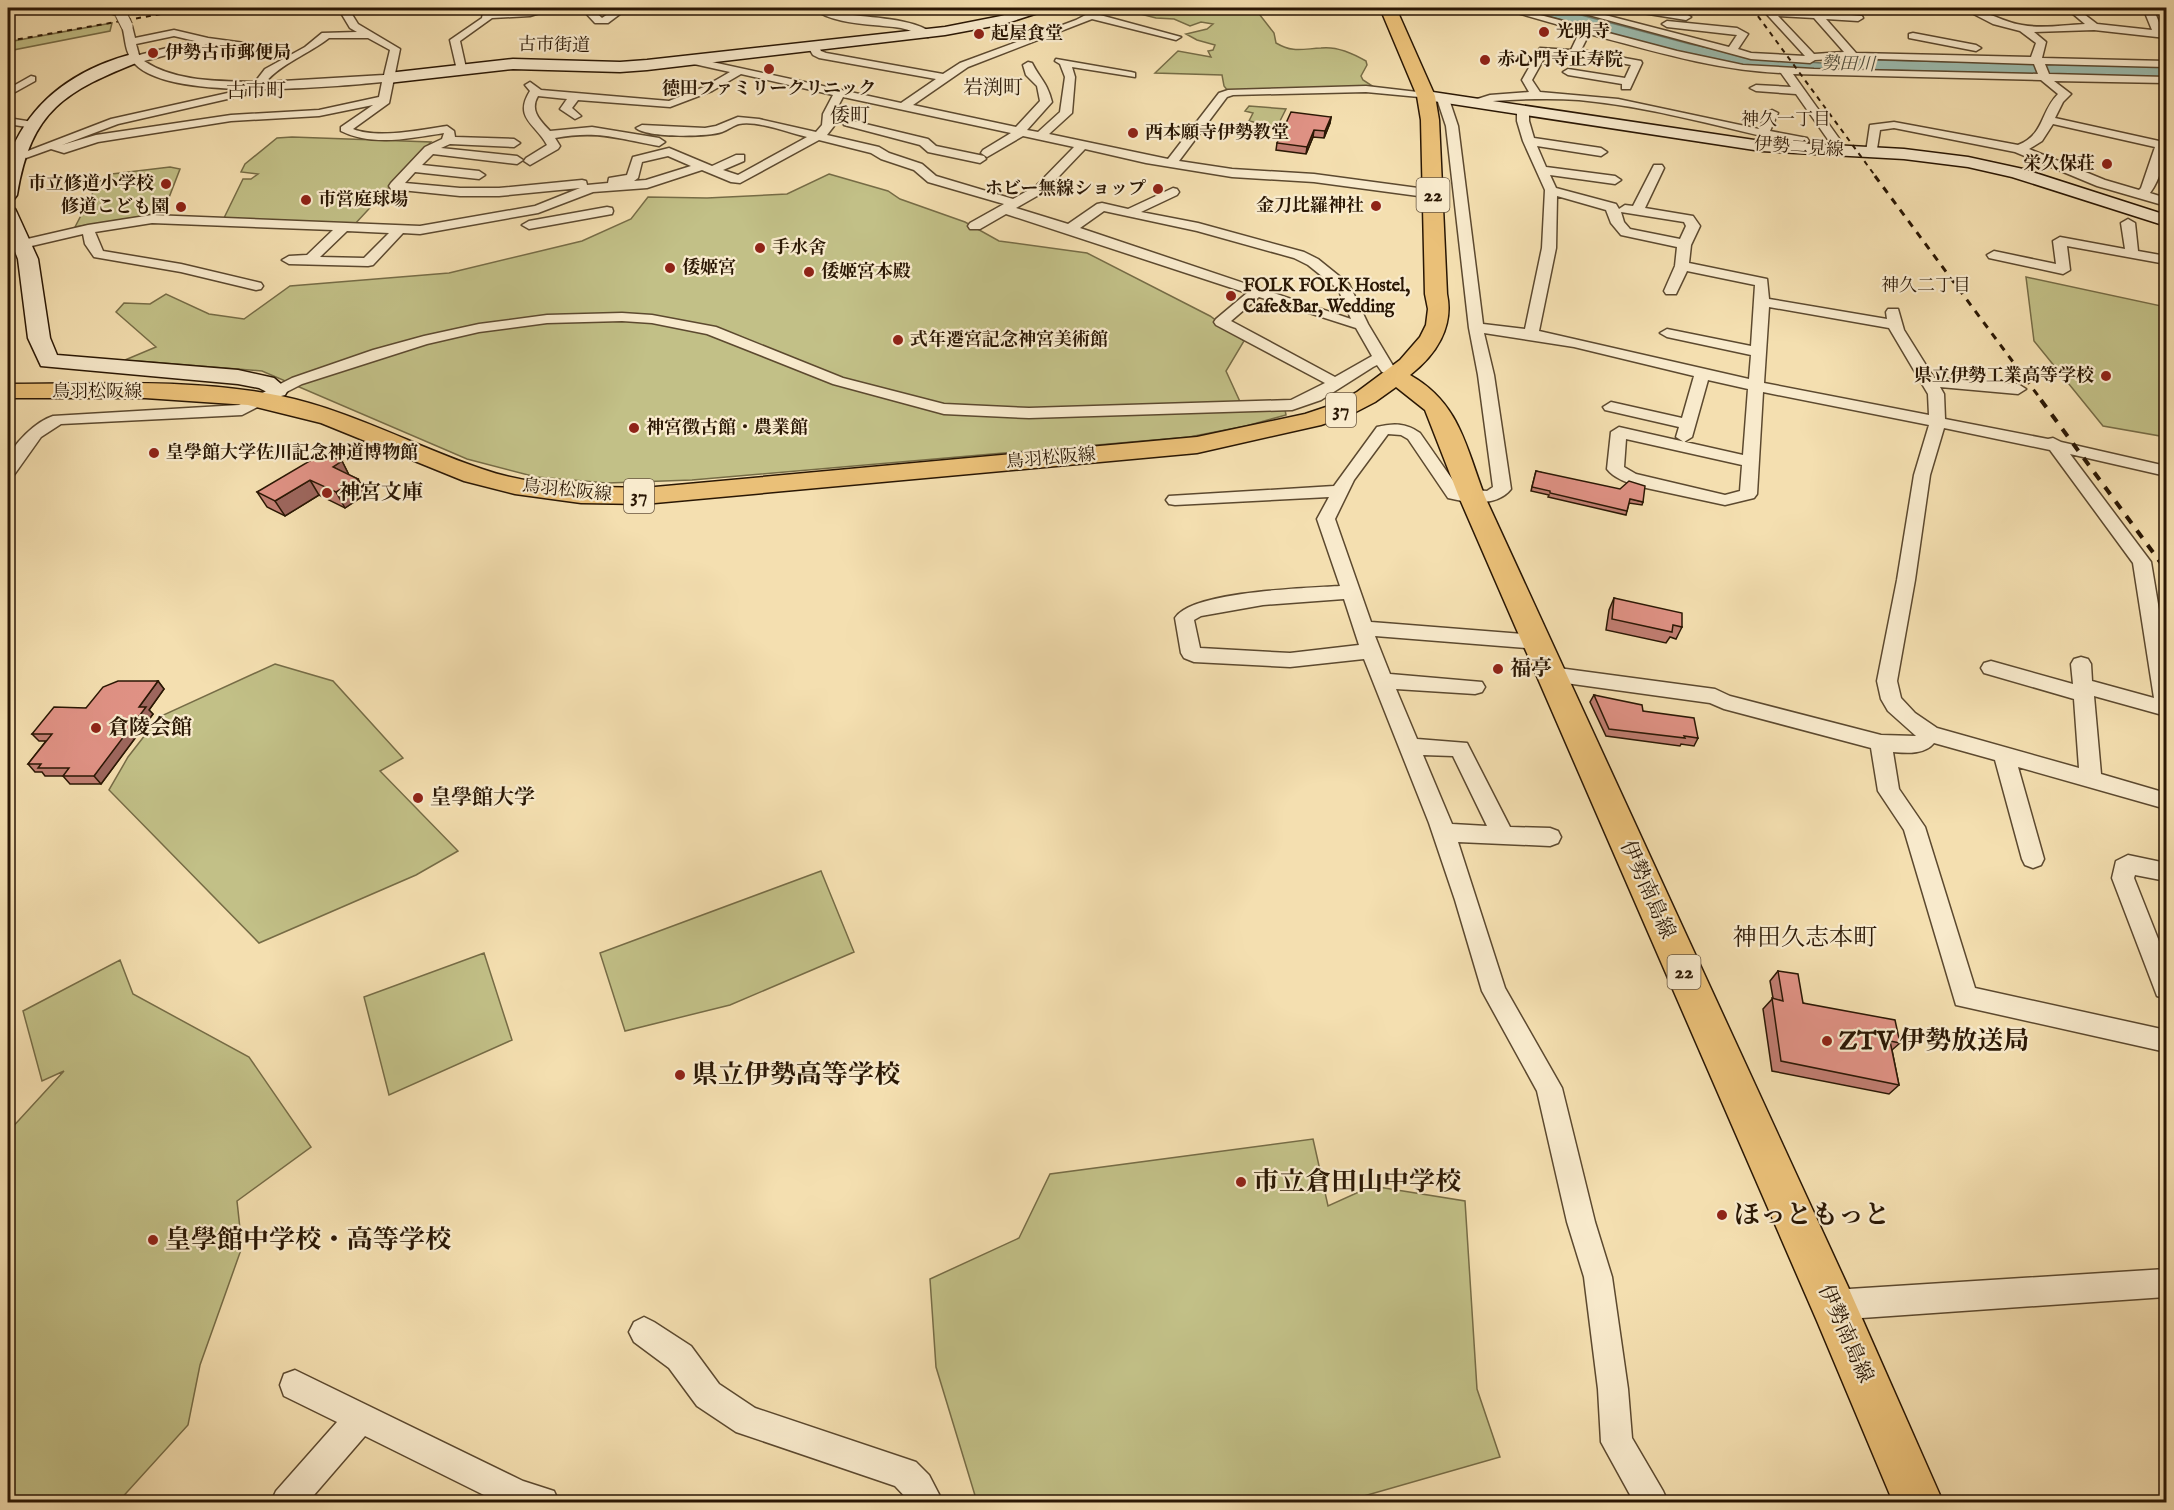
<svg xmlns="http://www.w3.org/2000/svg" width="2174" height="1510" viewBox="0 0 2174 1510" font-family="'IM FELL English','Noto Serif JP',serif">
<style>
.green{fill:#c2c087;stroke:#766c46;stroke-width:1.5}
.water{fill:#9cbcaf;stroke:#6e7a6b;stroke-width:1.5}
.lines{fill:none;stroke-linecap:round;stroke-linejoin:round}
.street-casing{stroke:#5c492f;stroke-width:3}
.secondary-casing{stroke:#2a1704;stroke-width:3}
.primary-casing{stroke:#2a1704;stroke-width:3}
.street{fill:#f8eacc;fill-rule:evenodd}
.secondary{fill:#f8eacc;fill-rule:evenodd}
.primary{fill:#eac078;fill-rule:evenodd}
.rail-far2{stroke:#2a1704;stroke-width:2;stroke-dasharray:5 5;stroke-linecap:butt}
.rail-far1{stroke:#2a1704;stroke-width:3;stroke-dasharray:7 7;stroke-linecap:butt}
.rail{stroke:#2a1704;stroke-width:4;stroke-dasharray:9 9;stroke-linecap:butt}
.street-bridge-casing{stroke:#5c492f;stroke-width:13;stroke-linecap:butt}
.street-bridge{stroke:#f8eacc;stroke-width:11}
.wall{fill:#c17e72;stroke:#2a1704;stroke-width:1.5}
.shaded-wall{fill:#9d665d;stroke:#2a1704;stroke-width:1.5}
.building{fill:#e09285;stroke:#2a1704;stroke-width:1.5}
.poi-dot{fill:#8f2418;stroke:#f8eacc;stroke-width:2}
.labels{text-anchor:middle;dominant-baseline:central;stroke-width:4.5;stroke-linejoin:round;paint-order:stroke}
.far-poi-label{font-size:18px;font-weight:bold;fill:#2a1704;stroke:#f8eacc;text-anchor:start}
.far-street-label{font-size:18px;fill:#2a1704;stroke:#f8eacc}
.far-water-label{font-size:18px;font-style:italic;fill:#525140;stroke:#f8eacc}
.far-neighbourhood-label{font-size:18px;fill:#2a1704;stroke:#f8eacc}
.far-quarter-label{font-size:20px;fill:#2a1704;stroke:#f8eacc}
.shield{fill:#f8eacc;stroke:#685640;stroke-width:1.5}
.shield-label{font-size:20px;font-weight:bold;fill:#2a1704}
.poi-label{font-size:21px;font-weight:bold;fill:#2a1704;stroke:#f8eacc;text-anchor:start}
.street-label{font-size:21px;fill:#2a1704;stroke:#f8eacc}
.quarter-label{font-size:24px;fill:#2a1704;stroke:#f8eacc}
.near-poi-label{font-size:26px;font-weight:bold;fill:#2a1704;stroke:#f8eacc;text-anchor:start}
</style>
<rect width="100%" height="100%" fill="#f4dfb0"/>
<filter id="stains"><feTurbulence type="fractalNoise" baseFrequency=".00333" numOctaves="4"/><feColorMatrix values="0 0 0 0 .2 0 0 0 0 .09 0 0 0 0 .02 0 0 0 .5 -.17"/></filter>
<radialGradient id="worn" r=".72"><stop offset=".6" stop-color="#630" stop-opacity="0"/><stop offset="1" stop-color="#630" stop-opacity=".3"/></radialGradient>
<path class="green" d="M 1148,8 L 1294,8 L 1256,10 L 1274,33 L 1276,43 C 1293,53 1302,49 1321,48 C 1336,46 1354,54 1366,61 L 1367,65 L 1361,76 L 1363,80 L 1377,89 L 1228,91 L 1224,86 L 1222,75 L 1155,73 L 1178,51 L 1211,57 L 1208,51 L 1213,50 L 1215,45 L 1197,40 L 1186,34 L 1207,29 L 1213,24 L 1201,22 L 1190,26 L 1174,19 L 1156,18 L 1140,14 Z
M 112,23 L 110,31 L 8,51 L 8,42 Z
M 1249,106 L 1286,109 L 1277,127 L 1249,121 L 1253,113 L 1245,111 Z
M 292,137 L 431,142 L 354,225 L 223,220 L 243,179 L 251,179 L 258,174 L 241,172 L 245,164 L 277,138 Z
M 170,167 L 180,169 L 163,213 L 75,227 L 99,181 L 108,180 L 112,174 Z
M 829,174 L 888,191 L 900,199 L 965,222 L 999,241 L 1087,253 L 1210,316 L 1244,341 L 1226,371 L 1242,406 L 1284,404 L 1286,415 L 1246,426 L 1189,437 L 692,480 L 607,483 L 536,477 L 467,459 L 262,371 L 125,360 L 156,347 L 116,312 L 124,303 L 150,304 L 166,294 L 209,314 L 244,319 L 290,286 L 449,273 L 582,241 L 631,219 L 648,197 L 707,198 L 787,194 Z
M 2026,277 L 2166,307 L 2166,437 L 2103,426 L 2034,341 Z
M 275,664 L 333,681 L 403,758 L 380,771 L 458,851 L 416,875 L 259,943 L 109,790 L 128,757 L 159,717 Z
M 821,871 L 854,952 L 730,1005 L 625,1031 L 600,953 Z
M 484,953 L 512,1040 L 389,1095 L 364,997 Z
M 120,960 L 133,994 L 249,1057 L 311,1147 L 237,1201 L 242,1247 L 200,1365 L 188,1425 L 118,1502 L 8,1502 L 8,1132 L 64,1071 L 42,1081 L 23,1011 Z
M 1313,1139 L 1328,1206 L 1372,1186 L 1465,1201 L 1477,1389 L 1500,1457 L 1343,1502 L 977,1502 L 936,1367 L 930,1279 L 1019,1238 L 1050,1174 Z"/>
<path class="water" d="M 1517,8 L 1555,8 L 1690,44 L 1762,59 L 1822,63 L 1832,59 L 2166,67 L 2166,77 L 1841,69 L 1837,71 L 1742,66 L 1698,57 Z"/>
<g class="lines">
<g class="street-casing">
<path id="street" d="M 98,8 L 111,8 L 126,14 L 121,17 Z
M 338,8 L 348,8 L 358,24 L 400,49 L 389,103 L 353,129 C 377,139 421,130 447,126 L 454,131 L 455,137 L 514,139 L 520,143 L 514,147 L 450,144 L 441,148 L 517,156 L 523,160 L 517,164 L 433,154 L 422,165 L 479,171 L 485,175 L 479,179 L 415,172 L 405,183 L 460,188 L 499,188 L 582,180 L 586,181 L 587,185 L 608,183 L 609,178 L 627,175 L 633,157 L 669,148 L 712,166 L 736,155 L 744,155 L 744,161 L 723,170 L 738,175 L 807,137 C 790,133 756,120 739,124 C 734,125 728,130 722,132 C 707,137 648,138 636,128 L 642,125 L 705,128 L 716,126 L 738,117 L 759,119 L 816,132 L 822,125 L 823,114 L 833,95 L 741,74 L 712,91 L 670,107 L 578,100 L 572,108 L 581,116 L 575,119 L 560,109 L 567,99 L 538,96 C 529,111 541,121 550,131 L 592,127 L 659,138 L 665,142 L 659,146 C 618,139 599,130 555,138 L 560,146 L 558,149 L 530,165 L 524,161 L 526,158 L 547,145 C 536,124 513,118 530,91 L 525,85 L 530,82 L 541,90 L 669,101 L 704,87 L 730,72 L 685,62 L 684,60 L 689,57 L 901,103 L 936,79 L 819,58 L 813,55 L 807,45 L 816,43 L 821,51 L 826,53 L 943,74 L 960,63 L 1076,20 L 1099,8 L 1110,8 L 1100,15 L 1181,37 L 1176,40 L 1092,19 L 968,67 L 913,105 L 1016,127 L 1040,101 L 1037,86 L 1026,75 L 1023,65 L 1028,62 L 1032,63 C 1040,79 1047,82 1052,102 L 1027,130 L 1038,132 L 1060,112 L 1065,77 L 1060,64 L 1055,61 L 1056,59 L 1131,72 L 1135,73 L 1135,77 L 1072,67 L 1075,77 L 1072,113 L 1049,134 L 1168,159 L 1219,93 L 1228,90 L 1366,86 L 1426,93 L 1432,96 L 1430,98 L 1366,92 L 1233,95 L 1227,97 L 1179,161 L 1232,169 L 1314,174 L 1433,190 L 1439,194 L 1433,198 L 1314,182 L 1232,177 L 1146,163 L 1085,149 L 1044,192 L 1016,208 L 1068,224 L 1097,204 L 1102,203 L 1128,209 L 1173,188 L 1177,189 L 1179,192 L 1177,195 L 1141,212 L 1198,223 L 1304,252 L 1318,259 L 1349,284 L 1368,324 L 1395,369 L 1387,374 L 1382,372 L 1377,365 L 1373,367 L 1321,400 L 1292,410 L 1029,418 L 944,414 L 833,384 L 707,334 L 652,323 L 622,321 L 547,323 L 479,332 L 427,344 L 302,384 L 242,415 L 61,424 L 41,437 L 14,475 L 8,476 C 8,471 7,466 8,462 C 11,444 37,421 53,416 L 239,405 L 292,378 L 373,350 L 424,336 L 479,324 L 547,315 L 622,313 L 652,315 L 716,327 L 843,378 L 944,404 L 1029,408 L 1291,400 L 1325,383 L 1216,325 L 1214,322 L 1216,319 L 1247,293 L 1006,214 L 980,229 L 970,229 L 968,226 L 970,223 L 1004,204 L 928,182 L 914,170 L 881,159 L 871,153 L 819,140 L 740,183 L 731,182 L 702,170 L 647,188 L 593,192 L 538,213 L 420,234 L 403,233 L 373,265 L 368,266 L 289,264 L 282,260 L 289,256 L 307,255 L 333,230 L 152,223 L 95,232 L 103,251 L 181,264 L 261,283 L 263,286 L 261,289 L 256,290 L 181,272 L 94,257 L 85,244 L 83,234 L 23,248 L 18,247 L 16,244 L 18,241 L 23,240 L 88,225 L 152,215 L 420,226 L 535,206 L 580,188 L 499,196 L 460,196 L 391,189 L 389,186 L 391,183 L 425,147 L 442,139 L 444,133 C 412,138 372,147 341,131 L 341,127 L 373,105 L 319,116 L 231,121 L 98,142 L 64,153 L 51,149 L 26,158 L 20,154 L 111,119 L 241,90 L 245,91 L 245,95 L 118,124 L 62,145 L 96,135 L 231,115 L 319,110 L 379,97 L 382,82 C 331,87 171,102 135,64 C 124,52 126,39 122,26 L 127,23 L 132,26 L 135,38 L 174,30 L 208,38 L 275,47 L 276,49 L 271,52 L 208,44 L 144,61 C 176,82 218,81 255,82 L 265,69 L 305,47 L 322,33 L 357,32 L 350,28 ZM 174,36 L 195,41 L 139,55 L 136,44 ZM 329,38 L 368,38 L 390,50 L 384,75 L 266,82 C 279,65 310,53 329,38 ZM 843,97 L 1011,133 L 983,150 L 981,153 L 987,157 L 1023,136 L 1074,147 L 1036,186 L 1013,199 L 936,176 L 922,164 L 889,153 L 879,147 L 827,135 L 834,126 L 834,120 L 842,122 L 844,125 L 920,145 L 928,152 L 980,163 L 986,159 L 984,156 L 936,146 L 928,139 L 853,121 L 851,118 L 835,112 ZM 668,156 L 691,166 L 646,180 L 634,181 L 638,178 L 642,162 ZM 1104,211 L 1197,231 L 1294,258 L 1308,265 L 1338,289 L 1351,319 L 1080,228 ZM 347,231 L 389,233 L 364,258 L 320,257 ZM 1259,297 L 1356,328 L 1372,356 L 1335,377 L 1231,321 Z
M 408,8 L 420,8 L 415,11 Z
M 484,8 L 494,8 L 493,12 L 556,8 L 530,16 L 492,18 L 460,41 L 466,68 L 461,71 L 457,70 L 450,40 L 482,18 Z
M 581,8 L 591,8 L 602,18 L 617,8 L 628,8 L 608,23 L 595,23 Z
M 813,8 C 824,7 834,12 845,14 C 869,18 915,18 933,34 L 928,37 C 919,34 910,30 901,28 C 876,24 831,25 813,8 Z
M 1500,8 L 1514,8 L 1677,51 L 1743,65 L 1814,69 L 2038,74 L 2034,64 L 1849,58 L 1815,60 L 1810,63 L 1751,59 L 1563,8 L 1578,8 L 1729,47 L 1737,35 L 1667,27 L 1662,24 L 1667,21 L 1737,28 L 1748,34 L 1738,49 L 1751,53 L 1805,56 L 1761,8 L 1771,8 L 1862,16 L 1863,18 L 1858,21 L 1826,19 L 1856,53 L 2031,57 L 2036,43 L 2020,31 L 1993,24 L 1962,8 C 1983,8 2001,22 2022,25 C 2041,29 2065,25 2085,24 L 2066,8 L 2076,8 L 2097,24 L 2152,30 L 2143,8 L 2153,8 L 2163,32 L 2166,32 L 2166,38 L 2094,30 L 2034,32 L 2046,42 L 2042,58 L 2166,61 L 2166,67 L 2045,64 L 2049,74 L 2166,77 L 2166,83 L 2054,81 L 2071,94 L 2063,102 L 2055,118 L 2159,141 L 2166,137 C 2166,154 2161,179 2150,193 L 2166,198 L 2166,206 L 2097,186 L 2015,152 L 1894,128 L 1880,130 L 1876,155 L 1868,155 L 1866,152 L 1870,125 L 1894,122 L 2018,145 C 2045,134 2040,112 2058,94 L 2041,80 L 1793,74 L 1848,151 L 1842,155 L 1838,154 L 1796,94 L 1756,91 L 1750,88 L 1756,85 L 1791,87 L 1781,73 C 1715,70 1653,51 1589,34 L 1581,50 L 1641,61 L 1642,63 L 1630,89 L 1622,89 L 1622,84 L 1568,75 L 1563,72 L 1568,69 L 1625,78 L 1631,65 L 1577,55 L 1547,53 L 1532,80 L 1540,92 L 1618,99 L 1759,129 L 1766,113 L 1772,110 L 1778,113 L 1770,131 L 1807,138 L 1809,141 L 1803,145 C 1729,130 1655,107 1579,100 C 1551,98 1522,99 1493,101 C 1485,102 1479,107 1471,105 L 1471,101 L 1490,95 L 1529,92 L 1522,80 L 1540,48 L 1571,50 L 1580,31 ZM 1778,16 L 1814,18 L 1844,52 L 1814,54 ZM 2053,124 L 2155,147 L 2141,188 L 2139,190 L 2105,180 L 2029,149 L 2042,141 Z
M 1625,8 L 1645,8 L 1686,14 L 1691,17 L 1686,20 L 1630,11 Z
M 1913,33 L 1976,45 L 1981,48 L 1976,51 L 1909,38 L 1909,34 Z
M 31,76 L 35,77 L 35,81 L 8,96 L 8,89 Z
M 1443,96 L 1449,99 L 1458,126 L 1483,324 L 1525,329 L 1542,248 L 1545,190 L 1523,141 L 1517,121 L 1517,111 L 1523,108 L 1529,111 L 1529,121 L 1534,138 L 1601,148 L 1607,152 L 1601,156 L 1537,146 L 1546,167 L 1615,176 L 1621,180 L 1615,184 L 1550,175 L 1556,188 L 1616,204 L 1619,209 L 1625,205 L 1633,206 L 1654,165 L 1662,165 L 1664,168 L 1645,208 L 1693,216 L 1700,226 L 1691,245 L 1689,263 L 1767,279 L 1769,299 L 1887,319 L 1886,312 L 1888,309 L 1898,309 L 1904,330 L 1934,378 L 2018,384 L 2026,389 L 2018,394 L 1940,387 L 1944,394 L 1945,419 L 2048,439 L 2053,438 L 2061,442 L 2166,466 L 2166,476 L 2070,454 L 2151,562 L 2166,652 L 2166,716 L 2094,696 L 2101,774 L 2166,793 L 2166,809 L 2018,767 L 2044,859 L 2041,865 L 2033,868 L 2025,865 L 2022,859 L 1995,760 L 1934,743 C 1924,755 1907,753 1893,752 L 1899,789 L 1925,827 L 1975,988 L 2166,1030 L 2166,1052 L 1956,1005 L 1904,830 L 1878,791 L 1871,748 L 1724,709 L 1710,703 L 1551,681 L 1544,679 L 1541,674 L 1544,669 L 1551,667 L 1715,689 L 1730,696 L 1881,735 L 1916,736 L 1888,711 L 1881,699 L 1877,681 L 1897,580 L 1914,475 L 1929,425 L 1763,392 L 1757,494 L 1754,498 L 1725,505 L 1637,486 C 1626,482 1614,478 1607,469 L 1611,432 L 1619,427 L 1743,455 L 1748,389 L 1708,380 L 1692,437 L 1684,442 L 1676,437 L 1679,427 L 1605,410 L 1603,407 L 1611,402 L 1682,418 L 1694,376 L 1574,347 L 1484,333 L 1494,375 L 1511,489 C 1497,507 1468,503 1448,498 L 1408,439 L 1401,435 L 1388,434 L 1354,480 L 1335,519 L 1371,622 L 1537,635 L 1544,637 L 1547,642 L 1544,647 L 1537,649 L 1375,636 L 1390,674 L 1482,682 L 1485,687 L 1482,692 L 1475,694 L 1396,689 L 1417,739 L 1467,743 L 1510,827 L 1550,828 L 1558,831 L 1561,837 L 1558,843 L 1550,846 L 1458,842 L 1505,988 L 1562,1088 L 1595,1222 L 1612,1277 L 1628,1389 L 1632,1438 L 1663,1491 L 1668,1502 L 1634,1502 L 1601,1442 L 1598,1389 L 1584,1277 L 1567,1222 L 1537,1091 L 1482,991 L 1455,900 L 1429,823 L 1364,659 L 1290,667 L 1194,662 L 1184,658 L 1181,653 L 1175,618 C 1191,591 1308,588 1340,586 L 1317,519 L 1329,497 L 1175,505 L 1169,504 L 1166,500 L 1169,496 L 1334,486 L 1377,427 C 1393,423 1406,423 1420,433 L 1459,489 L 1487,491 L 1493,487 L 1478,375 L 1469,328 L 1446,126 L 1437,99 ZM 1557,196 L 1606,210 L 1611,223 L 1621,235 L 1677,247 L 1675,266 L 1664,291 L 1666,294 L 1676,294 L 1687,271 L 1755,285 L 1751,346 L 1667,329 L 1660,333 L 1667,337 L 1751,355 L 1749,379 L 1539,331 L 1556,248 ZM 1621,212 L 1684,222 L 1686,226 L 1680,239 L 1630,229 L 1624,222 ZM 1769,307 L 1889,328 L 1928,394 L 1929,415 L 1764,383 ZM 1944,428 L 2050,450 L 2133,563 L 2154,698 L 2092,681 L 2091,664 L 2088,659 L 2081,657 L 2074,659 L 2071,664 L 2073,684 L 1991,661 L 1984,663 L 1981,668 L 1984,673 L 2074,699 L 2079,768 L 1937,728 L 1915,713 L 1901,698 L 1897,681 L 1915,580 L 1930,475 ZM 1626,439 L 1742,465 L 1740,491 L 1725,495 L 1636,474 L 1624,467 ZM 1344,599 L 1359,645 L 1290,653 L 1200,648 L 1194,620 L 1201,616 L 1263,605 ZM 1423,755 L 1453,756 L 1487,826 L 1452,824 Z
M 8,118 L 33,122 L 39,125 L 33,128 L 8,124 Z
M 607,207 L 612,208 L 613,211 L 612,214 L 529,229 L 522,225 L 529,221 Z
M 2128,219 L 2135,223 L 2138,251 L 2166,256 L 2166,264 L 2067,246 L 2070,270 L 2063,274 L 1989,258 L 1987,255 L 1994,251 L 2056,264 L 2053,241 L 2060,237 L 2125,249 L 2121,223 Z
M 2128,855 L 2166,863 L 2166,881 L 2135,875 L 2134,878 L 2166,959 L 2166,999 L 2157,996 L 2154,988 L 2112,878 L 2116,861 Z
M 2166,1269 L 2166,1297 L 1833,1320 L 1823,1315 L 1818,1305 L 1823,1295 L 1833,1290 Z
M 644,1317 L 654,1322 L 691,1346 L 719,1384 L 755,1408 L 916,1462 L 929,1475 L 943,1502 L 910,1502 L 895,1486 L 736,1432 L 697,1406 L 669,1368 L 634,1342 L 629,1332 L 634,1322 Z
M 295,1370 L 523,1481 L 554,1491 L 559,1502 L 498,1502 L 365,1436 L 308,1502 L 271,1502 L 276,1491 L 337,1422 L 284,1396 L 280,1385 L 284,1374 Z"/>
</g>
<g class="secondary-casing">
<path id="secondary" d="M 1027,8 L 1046,8 L 1044,11 L 1004,24 L 945,35 L 647,70 L 620,72 L 513,69 L 388,83 L 380,78 L 388,73 L 513,59 L 620,62 L 647,60 L 945,27 L 1001,16 Z
M 136,53 L 144,58 L 141,61 C 66,91 31,109 17,195 L 14,199 L 8,200 C 8,188 6,175 8,163 C 9,153 15,142 20,133 C 45,90 88,65 136,53 Z
M 1426,91 L 1761,141 L 1904,149 L 1968,157 L 2023,169 L 2166,215 L 2166,226 L 2012,177 L 1968,167 L 1904,159 L 1761,151 L 1420,99 L 1418,96 L 1420,93 Z
M 8,207 L 15,209 L 17,213 L 38,259 L 50,338 L 57,355 L 238,370 L 274,378 L 288,390 L 285,395 L 277,397 L 259,388 L 238,384 L 41,366 L 28,338 L 18,259 L 8,234 Z"/>
</g>
<g class="primary-casing">
<path id="primary" d="M 1380,8 L 1396,8 L 1435,96 L 1439,120 L 1447,294 C 1454,327 1436,355 1410,375 C 1460,403 1466,448 1485,497 L 1849,1289 L 1943,1502 L 1893,1502 L 1817,1321 L 1459,497 L 1425,410 L 1396,387 L 1375,402 L 1350,415 L 1321,425 L 1197,453 L 644,504 L 581,503 L 515,494 L 464,481 L 321,423 L 248,405 L 145,398 L 8,398 L 8,384 C 99,384 191,378 281,396 C 352,411 414,446 482,469 C 533,487 590,487 644,488 L 1197,437 L 1305,414 L 1332,405 L 1357,392 L 1400,360 L 1420,337 L 1426,325 L 1428,309 L 1425,294 L 1421,120 L 1417,96 Z"/>
</g>
<use href="#street" class="street"/>
<use href="#secondary" class="secondary"/>
<use href="#primary" class="primary"/>
<path class="rail-far2" d="M 1752,8 L 1876,177
M 8,41 L 195,8"/>
<path class="rail-far1" d="M 1875,176 L 2042,401"/>
<path class="rail" d="M 2041,400 L 2166,570"/>
<g class="street-bridge-casing">
<path id="street-bridge" d="M 121,14 L 127,26"/>
</g>
<use href="#street-bridge" class="street-bridge"/>
</g>
<path class="wall" d="M 1331,117 L 1330,123 L 1324,138 L 1313,137 L 1306,154 L 1276,150 L 1277,143 Z
M 342,461 L 349,475 L 358,479 L 366,494 L 345,508 L 319,495 L 285,516 L 267,507 L 257,492 Z
M 1536,471 L 1643,502 L 1642,505 L 1629,503 L 1626,515 L 1548,497 L 1549,495 L 1531,491 Z
M 1614,598 L 1682,627 L 1676,639 L 1670,637 L 1666,643 L 1606,630 L 1609,610 Z
M 158,681 L 164,689 L 149,710 L 153,714 L 101,784 L 70,784 L 63,776 L 45,776 L 42,772 L 35,772 L 28,764 L 46,741 L 39,741 L 32,734 L 86,708 Z
M 1594,695 L 1643,711 L 1698,738 L 1694,746 L 1681,744 L 1680,746 L 1606,736 L 1590,702 Z
M 1778,971 L 1803,1003 L 1900,1043 L 1892,1050 L 1899,1085 L 1889,1094 L 1772,1071 L 1763,1009 L 1773,998 L 1770,981 Z"/>
<path class="shaded-wall" d="M 1331,117 L 1330,123 L 1324,138 L 1325,131 Z
M 1314,130 L 1313,137 L 1306,154 L 1307,147 Z
M 342,461 L 350,477 L 333,467 Z
M 358,479 L 366,494 L 345,508 L 336,492 Z
M 310,480 L 319,495 L 285,516 L 275,501 Z
M 158,681 L 164,689 L 149,710 L 153,714 L 101,784 L 94,776 L 139,707 Z"/>
<path class="building" d="M 1291,112 L 1331,117 L 1325,131 L 1314,130 L 1307,147 L 1277,143 Z
M 323,453 L 342,461 L 333,467 L 358,479 L 336,492 L 310,480 L 275,501 L 257,492 Z
M 1536,471 L 1620,489 L 1629,481 L 1645,486 L 1643,502 L 1630,499 L 1627,511 L 1550,493 L 1550,491 L 1532,487 Z
M 1614,598 L 1682,613 L 1682,627 L 1673,625 L 1672,632 L 1612,619 Z
M 118,681 L 158,681 L 139,707 L 146,707 L 94,776 L 63,776 L 69,768 L 38,768 L 41,764 L 28,764 L 52,734 L 32,734 L 54,707 L 86,708 L 103,687 Z
M 1594,695 L 1642,705 L 1643,711 L 1694,718 L 1698,738 L 1684,736 L 1685,738 L 1609,729 Z
M 1778,971 L 1798,974 L 1803,1003 L 1895,1020 L 1900,1043 L 1890,1041 L 1899,1085 L 1781,1061 L 1772,998 L 1783,1001 Z"/>
<g class="poi-dot">
<circle cx="1544" cy="32" r="6"/>
<circle cx="979" cy="34" r="6"/>
<circle cx="153" cy="53" r="6"/>
<circle cx="1485" cy="60" r="6"/>
<circle cx="769" cy="69" r="6"/>
<circle cx="1133" cy="133" r="6"/>
<circle cx="2107" cy="164" r="6"/>
<circle cx="166" cy="184" r="6"/>
<circle cx="1158" cy="189" r="6"/>
<circle cx="306" cy="200" r="6"/>
<circle cx="1376" cy="206" r="6"/>
<circle cx="181" cy="207" r="6"/>
<circle cx="760" cy="248" r="6"/>
<circle cx="670" cy="268" r="6"/>
<circle cx="809" cy="272" r="6"/>
<circle cx="1231" cy="296" r="6"/>
<circle cx="898" cy="340" r="6"/>
<circle cx="2106" cy="376" r="6"/>
<circle cx="634" cy="428" r="6"/>
<circle cx="154" cy="453" r="6"/>
<circle cx="327" cy="493" r="6"/>
<circle cx="1498" cy="669" r="6"/>
<circle cx="96" cy="728" r="6"/>
<circle cx="418" cy="798" r="6"/>
<circle cx="1827" cy="1041" r="6"/>
<circle cx="680" cy="1075" r="6"/>
<circle cx="1241" cy="1182" r="6"/>
<circle cx="1722" cy="1215" r="6"/>
<circle cx="153" cy="1240" r="6"/>
</g>
<g class="labels">
<g class="far-poi-label">
<text x="1556" y="32">光明寺</text>
<text x="991" y="34">起屋食堂</text>
<text x="165" y="53">伊勢古市郵便局</text>
<text x="1497" y="60">赤心門寺正寿院</text>
<text x="769" y="89" text-anchor="middle">徳田ファミリークリニック</text>
<text x="1145" y="133">西本願寺伊勢教堂</text>
<text x="2095" y="164" text-anchor="end">栄久保荘</text>
<text x="154" y="184" text-anchor="end">市立修道小学校</text>
<text x="1146" y="189" text-anchor="end">ホビー無線ショップ</text>
<text x="318" y="200">市営庭球場</text>
<text x="1364" y="206" text-anchor="end">金刀比羅神社</text>
<text x="169" y="207" text-anchor="end">修道こども園</text>
<text x="772" y="248">手水舍</text>
<text x="682" y="268">倭姬宮</text>
<text x="821" y="272">倭姬宮本殿</text>
<text x="1243" y="286">FOLK FOLK Hostel,<tspan x="1243" dy="21">Cafe&amp;Bar, Wedding</tspan></text>
<text x="910" y="340">式年遷宮記念神宮美術館</text>
<text x="2094" y="376" text-anchor="end">県立伊勢工業高等学校</text>
<text x="646" y="428">神宮徴古館・農業館</text>
<text x="166" y="453">皇學館大学佐川記念神道博物館</text>
</g>
<g class="far-street-label">
<text transform="translate(554 46) rotate(1)">古市街道</text>
<text transform="translate(1799 148) rotate(4)">伊勢二見線</text>
<text x="97" y="392">鳥羽松阪線</text>
<text transform="translate(1051 459) rotate(-5)">鳥羽松阪線</text>
<text transform="translate(567 491) rotate(6)">鳥羽松阪線</text>
</g>
<g class="far-water-label">
<text transform="translate(1848 65) rotate(1)">勢田川</text>
</g>
<g class="far-neighbourhood-label">
<text x="1786" y="120">神久一丁目</text>
<text x="1926" y="286">神久二丁目</text>
</g>
<g class="far-quarter-label">
<text x="993" y="88">岩渕町</text>
<text x="256" y="91">古市町</text>
<text x="850" y="116">倭町</text>
</g>
<g class="shield">
<rect x="1416.5" y="178" width="33" height="34" rx="4.5"/>
<rect x="1326" y="393" width="30" height="34" rx="4.5"/>
<rect x="624" y="479" width="30" height="34" rx="4.5"/>
<rect x="1667.5" y="955" width="33" height="34" rx="4.5"/>
</g>
<g class="shield-label">
<text x="1433" y="195">22</text>
<text x="1341" y="410">37</text>
<text x="639" y="496">37</text>
<text x="1684" y="972">22</text>
</g>
<g class="poi-label">
<text x="339" y="493">神宮文庫</text>
<text x="1510" y="669">福亭</text>
<text x="108" y="728">倉陵会館</text>
<text x="430" y="798">皇學館大学</text>
</g>
<g class="street-label">
<text transform="translate(1647 890) rotate(66)">伊勢南島線</text>
<text transform="translate(1845 1334) rotate(66)">伊勢南島線</text>
</g>
<g class="quarter-label">
<text x="1805" y="938">神田久志本町</text>
</g>
<g class="near-poi-label">
<text x="1839" y="1041">ZTV 伊勢放送局</text>
<text x="692" y="1075">県立伊勢高等学校</text>
<text x="1253" y="1182">市立倉田山中学校</text>
<text x="1734" y="1215">ほっともっと</text>
<text x="165" y="1240">皇學館中学校・高等学校</text>
</g>
</g>
<rect width="2174" height="1510" fill="none" stroke="#f4dfb0" stroke-width="30"/>
<rect x="9" y="9" width="2156" height="1492" fill="none" stroke="#2a1704" stroke-width="3"/>
<rect x="15" y="15" width="2144" height="1480" fill="none" stroke="#2a1704" stroke-width="1.5"/>
<rect width="100%" height="100%" filter="url(#stains)"/>
<rect width="100%" height="100%" fill="url(#worn)"/>
</svg>
